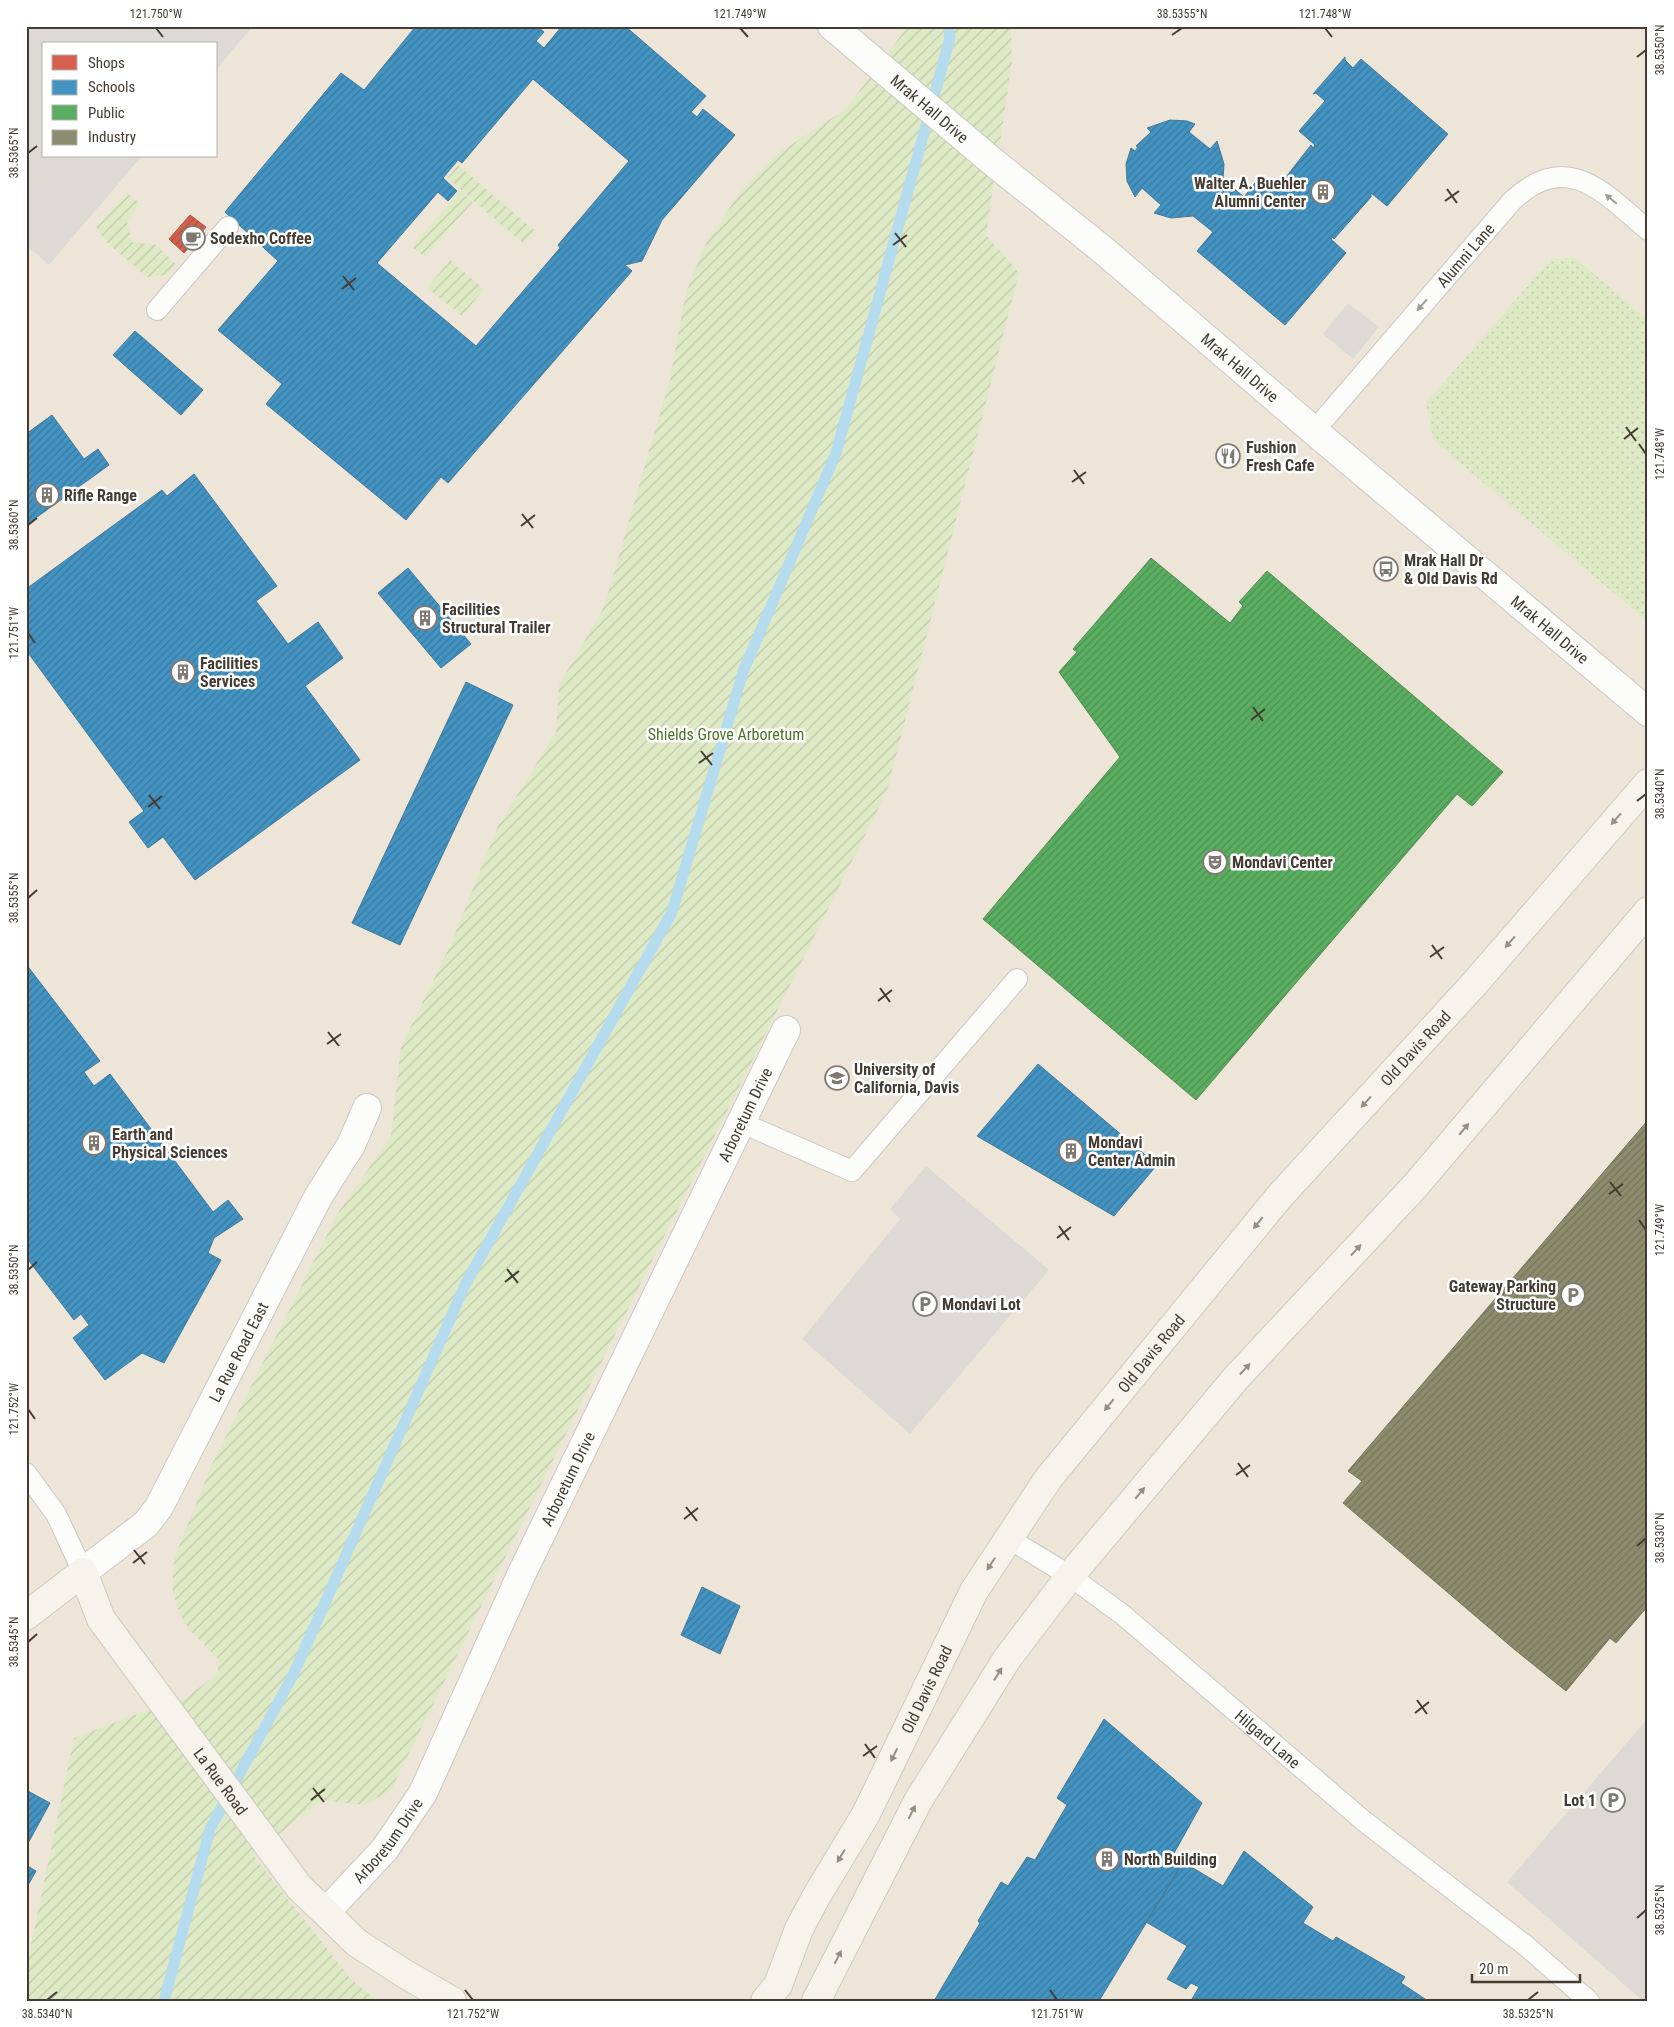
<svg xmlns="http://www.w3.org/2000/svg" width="1674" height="2027" viewBox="0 0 1674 2027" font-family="'Roboto Condensed',sans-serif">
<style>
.education{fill:#ede6d8;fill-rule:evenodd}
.grass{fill:url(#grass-dots)}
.garden{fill:url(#garden-furrows)}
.parking{fill:#dddad6}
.shops{fill:url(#shops-hatch);stroke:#aa5545}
.schools{fill:url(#schools-hatch);stroke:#437998;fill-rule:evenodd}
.public{fill:url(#public-hatch);stroke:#538c53}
.industry{fill:url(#industry-hatch);stroke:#76745c}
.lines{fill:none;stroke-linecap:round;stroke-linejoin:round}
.stream{stroke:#b5dbee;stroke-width:11}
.lane-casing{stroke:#cbc7c2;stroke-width:22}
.street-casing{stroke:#cbc7c2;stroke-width:30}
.secondary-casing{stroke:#cec8bd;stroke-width:30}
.lane{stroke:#fcfcfb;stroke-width:20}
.street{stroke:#fcfcfb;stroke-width:28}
.secondary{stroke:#f6f3ed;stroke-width:28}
.oneway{fill:#a09c97}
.oneway2{fill:#948e87}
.ticks{fill:none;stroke:#443c33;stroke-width:2}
.labels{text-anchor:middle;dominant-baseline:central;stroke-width:5;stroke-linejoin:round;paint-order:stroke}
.street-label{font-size:16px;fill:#443c33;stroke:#fff}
.poi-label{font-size:16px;font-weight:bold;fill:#443c33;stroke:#fff;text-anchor:start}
.park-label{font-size:16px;fill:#4a7626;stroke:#fff}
.neatline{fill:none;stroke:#443c33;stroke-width:2}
.ticks-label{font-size:12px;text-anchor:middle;fill:#443c33}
</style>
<defs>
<pattern id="grass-dots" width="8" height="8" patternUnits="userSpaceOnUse" patternTransform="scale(1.25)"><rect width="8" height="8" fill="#dee9c5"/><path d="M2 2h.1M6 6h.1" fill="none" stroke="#c0c9aa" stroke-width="1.8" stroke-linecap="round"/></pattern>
<pattern id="garden-furrows" width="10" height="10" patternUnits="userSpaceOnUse" patternTransform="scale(1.25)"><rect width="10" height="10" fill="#dee9c5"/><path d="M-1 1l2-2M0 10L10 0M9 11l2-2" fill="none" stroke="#c0c9aa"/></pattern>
<pattern id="shops-hatch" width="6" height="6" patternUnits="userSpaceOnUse" patternTransform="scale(1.25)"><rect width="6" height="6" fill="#d6604d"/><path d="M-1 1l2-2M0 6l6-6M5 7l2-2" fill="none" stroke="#af5041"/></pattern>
<pattern id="schools-hatch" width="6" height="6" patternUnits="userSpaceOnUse" patternTransform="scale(1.25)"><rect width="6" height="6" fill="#4393c3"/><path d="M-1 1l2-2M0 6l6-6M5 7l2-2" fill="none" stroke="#3a799f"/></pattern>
<pattern id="public-hatch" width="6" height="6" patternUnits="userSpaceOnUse" patternTransform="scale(1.25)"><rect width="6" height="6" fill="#5aae61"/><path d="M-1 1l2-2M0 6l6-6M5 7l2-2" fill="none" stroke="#4c8f51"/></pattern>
<pattern id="industry-hatch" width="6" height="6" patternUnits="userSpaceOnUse" patternTransform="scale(1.25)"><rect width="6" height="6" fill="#8c8c6e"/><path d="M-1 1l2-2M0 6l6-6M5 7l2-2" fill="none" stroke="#74745b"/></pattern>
</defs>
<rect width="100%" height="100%" fill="#eeebe6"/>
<path class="education" d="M 26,26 L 1648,26 L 1648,2001 L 26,2001 ZM 44,44 L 216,44 L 216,156 L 44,156 Z"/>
<path class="grass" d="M 1575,258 L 1648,320 L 1648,622 L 1434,441 L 1426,403 L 1551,259 Z"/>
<path class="garden" d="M 908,26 L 1011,26 L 1012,61 L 986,235 L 1019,273 L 887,791 L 583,1399 L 391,1790 L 364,1805 L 321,1800 L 253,1855 L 350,1978 L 377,2001 L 26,2001 L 26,1969 L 74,1738 L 150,1709 L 168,1712 L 218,1673 L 218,1659 L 189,1629 L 180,1615 L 172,1588 L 174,1559 L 212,1464 L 338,1213 L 391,1136 L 401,1047 L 451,944 L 497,828 L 556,732 L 559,685 L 604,607 L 670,379 L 686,292 L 706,243 L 739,194 L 780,152 L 846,109 Z
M 458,165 L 535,231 L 524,244 L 447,178 Z
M 460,191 L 473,202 L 425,257 L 412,247 Z
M 127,192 L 140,204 L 127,221 L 132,242 L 156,245 L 177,265 L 167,275 L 147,277 L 105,241 L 96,227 Z
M 450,260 L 484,289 L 462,316 L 427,288 Z"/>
<path class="parking" d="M 26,26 L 253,26 L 216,70 L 216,44 L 44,44 L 44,156 L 142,156 L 49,265 L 26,245 Z
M 1348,303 L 1379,327 L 1353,359 L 1323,334 Z
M 926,1166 L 1049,1270 L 910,1434 L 802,1339 L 900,1219 L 890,1209 Z
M 1648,1718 L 1648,2001 L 1643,2001 L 1507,1882 Z"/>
<path class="shops" d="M 190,215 L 206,227 L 184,253 L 169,239 Z"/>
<path class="schools" d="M 416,26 L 537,26 L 544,32 L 536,41 L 544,48 L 562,26 L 625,26 L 706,96 L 691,112 L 697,117 L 703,109 L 735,135 L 662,220 L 642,261 L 625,265 L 632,271 L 448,483 L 441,477 L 406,520 L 266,404 L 282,384 L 218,330 L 278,261 L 225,212 L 341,73 L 364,90 ZM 533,79 L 629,161 L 558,245 L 560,248 L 476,346 L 377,263 L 438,192 L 448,201 L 457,191 L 443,178 L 458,160 L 462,163 Z
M 1345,57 L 1345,60 L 1353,68 L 1361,59 L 1448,134 L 1387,206 L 1371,193 L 1371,197 L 1334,239 L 1333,237 L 1331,239 L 1346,253 L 1285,325 L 1197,251 L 1213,232 L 1193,216 L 1171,218 L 1154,213 L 1161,205 L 1142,188 L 1135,197 L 1127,181 L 1126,164 L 1131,148 L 1135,151 L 1138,147 L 1136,146 L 1151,132 L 1147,128 L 1170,120 L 1187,121 L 1195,124 L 1189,132 L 1210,149 L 1217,141 L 1224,164 L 1223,179 L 1244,197 L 1259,178 L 1275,191 L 1311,145 L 1313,148 L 1315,145 L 1299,131 L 1325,101 L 1316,93 L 1313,94 Z
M 135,331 L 203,390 L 181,415 L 113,355 Z
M 52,415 L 84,459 L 98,449 L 109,465 L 26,525 L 26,434 Z
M 194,474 L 277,586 L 256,601 L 288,644 L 318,622 L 343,658 L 305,686 L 360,760 L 195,880 L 163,837 L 148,848 L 129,822 L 144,811 L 26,650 L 26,589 L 162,490 L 167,496 Z
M 408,568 L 471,644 L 441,668 L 378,593 Z
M 466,682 L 513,705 L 400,945 L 352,923 Z
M 26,964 L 100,1061 L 84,1072 L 94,1086 L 110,1074 L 213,1212 L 228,1200 L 243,1219 L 214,1238 L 208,1253 L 221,1260 L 164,1363 L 142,1353 L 105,1380 L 73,1338 L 89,1325 L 81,1314 L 74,1320 L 26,1257 Z
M 1038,1064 L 1157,1165 L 1114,1216 L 977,1136 Z
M 702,1587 L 740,1606 L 720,1654 L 681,1635 Z
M 1104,1719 L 1202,1803 L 1173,1855 L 1183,1862 L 1099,2001 L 934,2001 L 980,1923 L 978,1921 L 1001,1882 L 1008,1886 L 1027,1857 L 1035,1860 L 1067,1805 L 1057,1798 Z
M 26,1790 L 50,1803 L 26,1847 Z
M 1244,1851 L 1313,1907 L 1303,1923 L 1333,1941 L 1336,1937 L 1405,1977 L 1401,1983 L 1428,2001 L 1192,1999 L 1199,1987 L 1191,1983 L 1186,1989 L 1167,1979 L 1187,1946 L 1146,1922 L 1183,1862 L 1223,1886 Z
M 26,1865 L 36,1871 L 26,1889 Z"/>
<path class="public" d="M 1151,558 L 1230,623 L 1243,606 L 1239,602 L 1267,571 L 1503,772 L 1472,806 L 1457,794 L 1196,1100 L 983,919 L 1120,757 L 1059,672 L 1077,652 L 1073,649 Z"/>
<path class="industry" d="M 1648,1120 L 1648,1606 L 1616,1643 L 1610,1638 L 1566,1691 L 1514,1649 L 1343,1503 L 1362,1481 L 1348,1471 Z"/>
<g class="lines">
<path class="stream" d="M 164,2001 L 210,1829 L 294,1673 L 466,1283 L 672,912 L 743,672 L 836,453 L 950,38 L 948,26"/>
<g class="lane-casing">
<g id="lane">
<path d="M 157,310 L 228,227"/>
<path id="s1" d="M 1314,431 L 1512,201 C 1567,149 1603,192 1648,230"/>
<path d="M 742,1123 L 852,1171 L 1017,979"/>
<path d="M 26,1473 L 56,1514 L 83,1572"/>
<path id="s2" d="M 1008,1538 L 1070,1576 L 1123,1615 L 1365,1822 L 1525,1945 L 1589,2001"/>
</g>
</g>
<g class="street-casing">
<g id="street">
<path id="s3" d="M 832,26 L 993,162 L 1103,250 L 1314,431 L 1648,712"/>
<path id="s4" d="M 83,1572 L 146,1524 L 159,1507 L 318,1197 L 351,1145 L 367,1108"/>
<path id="s5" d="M 326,1912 L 385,1849 L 423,1793 L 522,1573 L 786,1030"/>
</g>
</g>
<g class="secondary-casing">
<g id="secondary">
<path id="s6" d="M 26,1616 L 83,1572 L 101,1619 L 299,1887 L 357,1943 L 405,1974 L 452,2001"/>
<path id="s7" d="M 765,2001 L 778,1985 L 799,1929 L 816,1897 L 866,1814 L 974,1591 L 1048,1479 L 1279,1197 L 1475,983 L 1648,783"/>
<path d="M 816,2001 L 918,1801 L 1007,1659 L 1070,1576 L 1236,1378 L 1416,1185 L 1648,911"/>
</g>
</g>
<use href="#lane" class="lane"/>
<use href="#street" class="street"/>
<use href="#secondary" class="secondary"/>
</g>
<defs><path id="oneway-solid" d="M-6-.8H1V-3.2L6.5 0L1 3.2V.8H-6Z" transform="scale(1.25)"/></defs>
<g class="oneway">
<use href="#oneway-solid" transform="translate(1611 199) rotate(-140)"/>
<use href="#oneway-solid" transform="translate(1422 305) rotate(131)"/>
</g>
<g class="oneway2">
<use href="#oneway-solid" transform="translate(1616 819) rotate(131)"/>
<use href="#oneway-solid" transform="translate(1510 942) rotate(131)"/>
<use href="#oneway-solid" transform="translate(1366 1102) rotate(132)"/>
<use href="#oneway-solid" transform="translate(1464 1129) rotate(-50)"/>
<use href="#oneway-solid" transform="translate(1258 1223) rotate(129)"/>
<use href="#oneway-solid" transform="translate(1356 1250) rotate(-47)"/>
<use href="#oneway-solid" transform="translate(1245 1369) rotate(-47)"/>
<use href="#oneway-solid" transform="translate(1109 1405) rotate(129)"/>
<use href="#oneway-solid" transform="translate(1140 1493) rotate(-50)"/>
<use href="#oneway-solid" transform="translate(991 1564) rotate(123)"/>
<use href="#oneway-solid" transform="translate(998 1674) rotate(-58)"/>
<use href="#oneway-solid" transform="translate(894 1755) rotate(116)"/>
<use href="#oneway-solid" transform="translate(912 1812) rotate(-63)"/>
<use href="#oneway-solid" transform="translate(841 1856) rotate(121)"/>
<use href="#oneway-solid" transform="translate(838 1957) rotate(-63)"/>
</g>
<path class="ticks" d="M 156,28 L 163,37M 740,28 L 748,37M 1325,28 L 1332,37M 1172,35 L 1182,28M 1637,57 L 1646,50M 28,153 L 37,146M 1447,189 L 1457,203M 1445,201 L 1459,191M 895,233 L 906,247M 893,245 L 907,235M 343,276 L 354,290M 342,289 L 356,278M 1626,427 L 1636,441M 1624,439 L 1638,428M 1639,444 L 1646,454M 1074,470 L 1084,484M 1072,482 L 1086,472M 522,514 L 533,528M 28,525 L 37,518M 521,526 L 535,515M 28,633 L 35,643M 1253,707 L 1263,721M 1251,720 L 1265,709M 701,751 L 712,765M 699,763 L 713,753M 149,795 L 160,809M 1637,801 L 1646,794M 148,807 L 162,796M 28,898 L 37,890M 1432,945 L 1442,959M 1430,957 L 1444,947M 880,988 L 890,1002M 878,1001 L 892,990M 328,1032 L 339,1046M 327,1044 L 341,1034M 1610,1182 L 1621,1196M 1609,1194 L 1623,1184M 1639,1220 L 1646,1230M 1059,1226 L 1069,1240M 1057,1238 L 1071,1227M 507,1269 L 518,1283M 28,1270 L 37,1262M 505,1282 L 519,1271M 28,1409 L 35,1419M 1238,1463 L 1248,1477M 1236,1475 L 1250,1465M 686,1507 L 697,1521M 684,1519 L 698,1508M 1637,1546 L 1646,1538M 134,1550 L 145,1564M 133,1563 L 147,1552M 28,1642 L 37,1634M 1417,1700 L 1427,1714M 1415,1713 L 1429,1702M 865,1744 L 875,1758M 863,1756 L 877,1746M 313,1788 L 324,1802M 311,1800 L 325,1789M 1637,1918 L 1646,1910M 465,1990 L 473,2000M 1050,1990 L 1057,2000M 47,2000 L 57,1992M 1528,2000 L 1538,1992"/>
<defs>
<g id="building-ring" transform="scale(1.25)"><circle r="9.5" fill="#fff" stroke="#807972" stroke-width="1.5"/><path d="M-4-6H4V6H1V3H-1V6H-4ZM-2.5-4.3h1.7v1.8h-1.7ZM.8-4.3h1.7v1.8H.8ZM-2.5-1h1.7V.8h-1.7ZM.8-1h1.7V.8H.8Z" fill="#807972"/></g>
<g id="cafe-ring" transform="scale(1.25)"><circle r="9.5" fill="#fff" stroke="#807972" stroke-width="1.5"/><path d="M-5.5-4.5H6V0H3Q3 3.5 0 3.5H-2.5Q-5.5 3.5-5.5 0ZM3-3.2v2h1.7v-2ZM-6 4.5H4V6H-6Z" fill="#807972"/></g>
<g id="restaurant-ring" transform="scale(1.25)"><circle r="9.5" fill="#fff" stroke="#807972" stroke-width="1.5"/><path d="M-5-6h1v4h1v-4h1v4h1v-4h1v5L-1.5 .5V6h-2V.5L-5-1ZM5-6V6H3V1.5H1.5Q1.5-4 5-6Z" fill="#807972"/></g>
<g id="bus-ring" transform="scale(1.25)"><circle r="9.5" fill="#fff" stroke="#807972" stroke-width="1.5"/><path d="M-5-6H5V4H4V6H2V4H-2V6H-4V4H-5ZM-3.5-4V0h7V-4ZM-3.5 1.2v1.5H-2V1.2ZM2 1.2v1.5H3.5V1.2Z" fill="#807972"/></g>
<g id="theatre-ring" transform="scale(1.25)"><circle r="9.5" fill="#fff" stroke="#807972" stroke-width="1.5"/><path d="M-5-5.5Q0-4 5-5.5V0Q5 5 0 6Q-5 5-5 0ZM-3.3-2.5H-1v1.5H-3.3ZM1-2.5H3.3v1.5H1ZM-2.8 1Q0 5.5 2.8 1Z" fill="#807972"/></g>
<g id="university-ring" transform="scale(1.25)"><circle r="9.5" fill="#fff" stroke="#807972" stroke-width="1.5"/><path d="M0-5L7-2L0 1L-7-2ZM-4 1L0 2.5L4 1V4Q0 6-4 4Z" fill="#807972"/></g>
<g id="parking-ring" transform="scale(1.25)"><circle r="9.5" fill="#fff" stroke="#807972" stroke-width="1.5"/><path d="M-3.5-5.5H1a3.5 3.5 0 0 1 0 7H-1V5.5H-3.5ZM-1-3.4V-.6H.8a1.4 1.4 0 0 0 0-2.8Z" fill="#807972"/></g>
</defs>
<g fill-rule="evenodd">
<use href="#building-ring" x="1323" y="192"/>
<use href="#cafe-ring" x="193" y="238"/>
<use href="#restaurant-ring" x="1228" y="456"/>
<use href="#building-ring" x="47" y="495"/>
<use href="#bus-ring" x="1386" y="569"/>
<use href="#building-ring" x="425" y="618"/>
<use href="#building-ring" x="183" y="672"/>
<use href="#theatre-ring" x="1215" y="862"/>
<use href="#university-ring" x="837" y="1078"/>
<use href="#building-ring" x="94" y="1143"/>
<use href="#building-ring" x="1071" y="1151"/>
<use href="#parking-ring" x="1573" y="1295"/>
<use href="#parking-ring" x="925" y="1304"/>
<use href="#parking-ring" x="1613" y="1800"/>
<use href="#building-ring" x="1107" y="1859"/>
</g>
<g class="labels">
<g class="street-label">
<text stroke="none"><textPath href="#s3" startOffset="128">Mrak Hall Drive</textPath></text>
<text stroke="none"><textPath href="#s1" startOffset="232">Alumni Lane</textPath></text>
<text stroke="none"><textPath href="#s3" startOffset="532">Mrak Hall Drive</textPath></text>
<text stroke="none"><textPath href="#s3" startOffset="938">Mrak Hall Drive</textPath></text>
<text stroke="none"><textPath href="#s7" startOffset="1162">Old Davis Road</textPath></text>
<text stroke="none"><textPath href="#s5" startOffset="905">Arboretum Drive</textPath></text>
<text stroke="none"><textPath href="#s4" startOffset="275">La Rue Road East</textPath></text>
<text stroke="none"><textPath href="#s7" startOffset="758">Old Davis Road</textPath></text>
<text stroke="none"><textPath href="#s5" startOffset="500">Arboretum Drive</textPath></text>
<text stroke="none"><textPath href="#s7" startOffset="352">Old Davis Road</textPath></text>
<text stroke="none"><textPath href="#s2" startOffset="329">Hilgard Lane</textPath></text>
<text stroke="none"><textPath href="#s6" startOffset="324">La Rue Road</textPath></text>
<text stroke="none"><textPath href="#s5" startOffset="95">Arboretum Drive</textPath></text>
</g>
<g class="poi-label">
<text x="1306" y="183" text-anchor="end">Walter A. Buehler<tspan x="1306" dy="18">Alumni Center</tspan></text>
<text x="210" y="238">Sodexho Coffee</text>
<text x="1246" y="447">Fushion<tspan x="1246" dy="18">Fresh Cafe</tspan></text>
<text x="64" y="495">Rifle Range</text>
<text x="1404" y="560">Mrak Hall Dr<tspan x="1404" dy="18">&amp; Old Davis Rd</tspan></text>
<text x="442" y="609">Facilities<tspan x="442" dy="18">Structural Trailer</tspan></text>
<text x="200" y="663">Facilities<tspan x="200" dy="18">Services</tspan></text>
<text x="1232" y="862">Mondavi Center</text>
<text x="854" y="1069">University of<tspan x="854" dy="18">California, Davis</tspan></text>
<text x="112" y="1134">Earth and<tspan x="112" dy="18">Physical Sciences</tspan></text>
<text x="1088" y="1142">Mondavi<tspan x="1088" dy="18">Center Admin</tspan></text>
<text x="1556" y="1286" text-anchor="end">Gateway Parking<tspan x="1556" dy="18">Structure</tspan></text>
<text x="942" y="1304">Mondavi Lot</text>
<text x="1596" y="1800" text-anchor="end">Lot 1</text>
<text x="1124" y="1859">North Building</text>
</g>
<g class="park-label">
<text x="726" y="734">Shields Grove Arboretum</text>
</g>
</g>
<rect width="1674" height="2027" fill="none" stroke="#ffffff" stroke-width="55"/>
<rect x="42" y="42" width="175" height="115" fill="#ffffff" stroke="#b4b1ad"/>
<rect x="52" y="55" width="25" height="15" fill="#d6604d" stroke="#b4b1ad"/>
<text x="88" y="68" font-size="15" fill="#443c33">Shops</text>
<rect x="52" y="80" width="25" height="15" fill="#4393c3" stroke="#b4b1ad"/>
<text x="88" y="92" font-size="15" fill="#443c33">Schools</text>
<rect x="52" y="105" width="25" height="15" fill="#5aae61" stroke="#b4b1ad"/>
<text x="88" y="118" font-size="15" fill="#443c33">Public</text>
<rect x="52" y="130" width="25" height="15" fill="#8c8c6e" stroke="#b4b1ad"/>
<text x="88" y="142" font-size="15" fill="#443c33">Industry</text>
<path d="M1472 1974v8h108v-8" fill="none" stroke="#443c33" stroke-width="2.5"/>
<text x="1479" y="1974" font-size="15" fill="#443c33" stroke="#ffffff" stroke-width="4" paint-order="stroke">20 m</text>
<rect x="28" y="28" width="1618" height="1972" class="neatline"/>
<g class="ticks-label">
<text x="156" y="18">121.750°W</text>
<text x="740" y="18">121.749°W</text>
<text x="1182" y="18">38.5355°N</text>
<text x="1325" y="18">121.748°W</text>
<text transform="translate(1660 50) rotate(-90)" y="4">38.5350°N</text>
<text transform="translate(14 153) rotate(-90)" y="4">38.5365°N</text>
<text transform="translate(1660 454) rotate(-90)" y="4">121.748°W</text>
<text transform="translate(14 525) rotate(-90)" y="4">38.5360°N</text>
<text transform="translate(14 633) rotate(-90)" y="4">121.751°W</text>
<text transform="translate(1660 794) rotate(-90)" y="4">38.5340°N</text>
<text transform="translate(14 898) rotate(-90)" y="4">38.5355°N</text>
<text transform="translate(1660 1230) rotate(-90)" y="4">121.749°W</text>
<text transform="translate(14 1270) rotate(-90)" y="4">38.5350°N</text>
<text transform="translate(14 1409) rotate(-90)" y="4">121.752°W</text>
<text transform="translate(1660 1538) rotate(-90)" y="4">38.5330°N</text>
<text transform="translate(14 1642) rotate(-90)" y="4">38.5345°N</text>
<text transform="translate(1660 1910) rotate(-90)" y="4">38.5325°N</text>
<text x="47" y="2018">38.5340°N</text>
<text x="473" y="2018">121.752°W</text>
<text x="1057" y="2018">121.751°W</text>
<text x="1528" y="2018">38.5325°N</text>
</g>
</svg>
